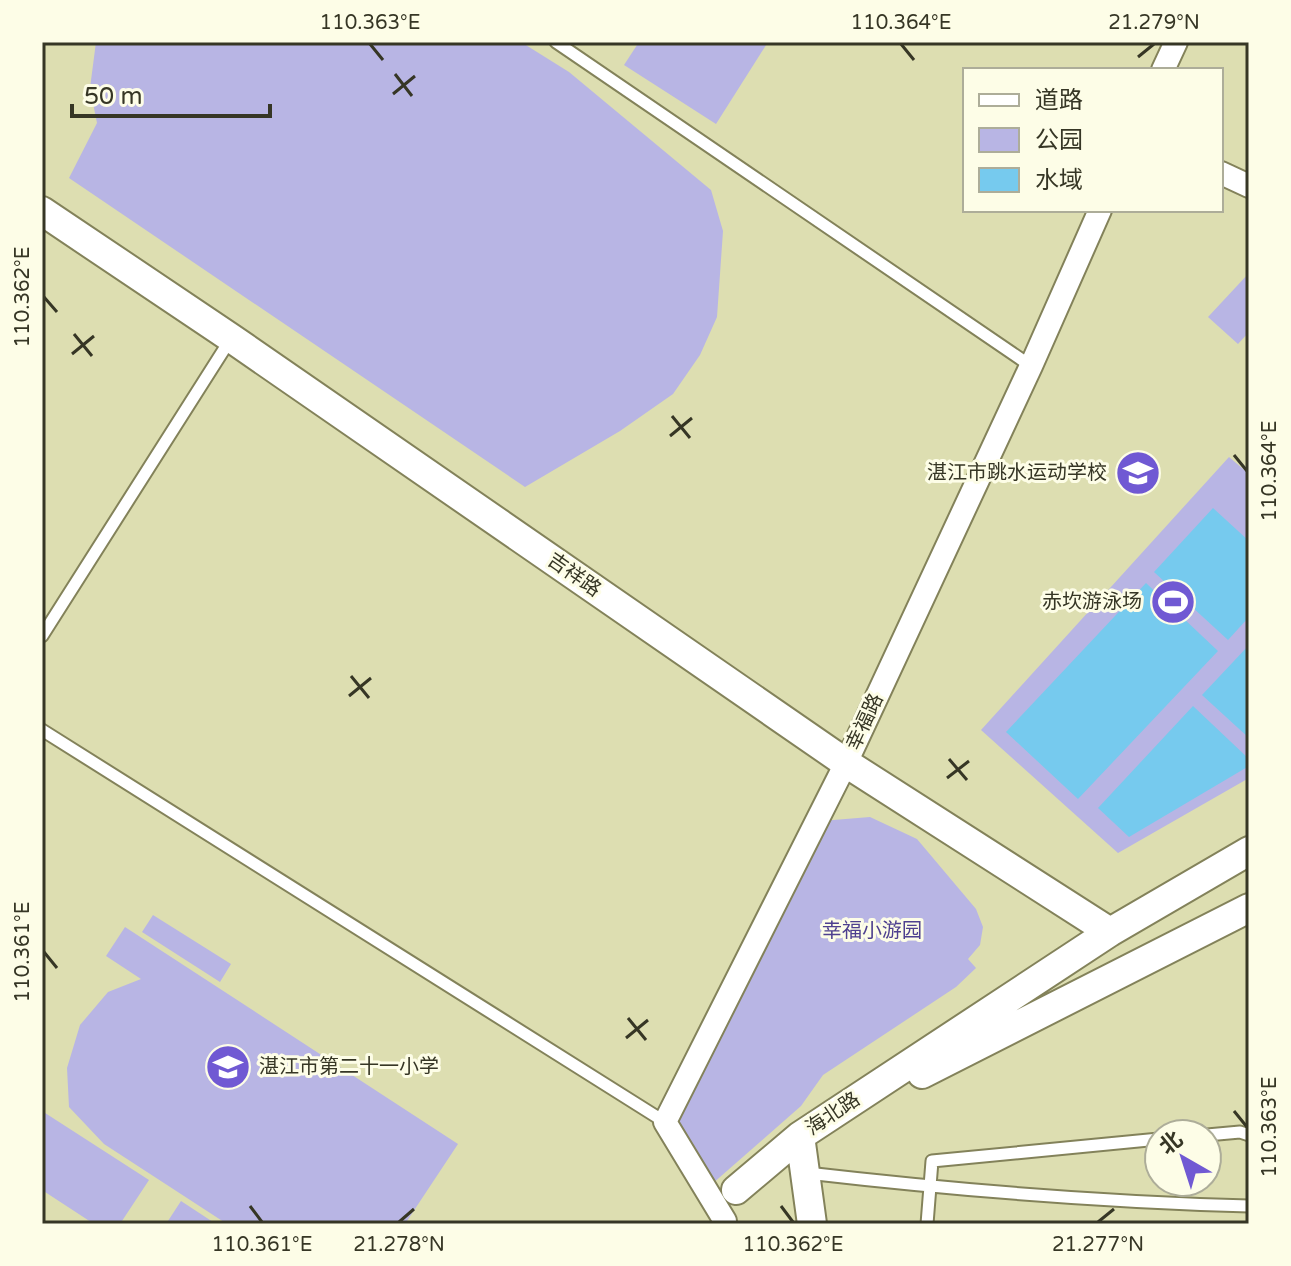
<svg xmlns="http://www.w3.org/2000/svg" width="1291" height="1266" viewBox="0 0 1291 1266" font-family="'Varela Round','Noto Sans SC',sans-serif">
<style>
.green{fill:#b8b5e4}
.water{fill:#76caee}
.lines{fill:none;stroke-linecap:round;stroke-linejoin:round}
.service-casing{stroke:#83825a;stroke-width:15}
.minor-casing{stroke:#83825a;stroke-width:26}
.tertiary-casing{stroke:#83825a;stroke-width:32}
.service{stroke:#fff;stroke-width:11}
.minor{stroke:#fff;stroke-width:22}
.tertiary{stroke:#fff;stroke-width:28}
.ticks{fill:none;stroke:#363625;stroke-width:3}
.labels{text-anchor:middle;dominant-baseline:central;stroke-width:6;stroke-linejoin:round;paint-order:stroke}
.poi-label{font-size:20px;fill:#363625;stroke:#fdfde7;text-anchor:end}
.street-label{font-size:20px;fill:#363625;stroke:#fdfde7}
.park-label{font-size:20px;fill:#4e408f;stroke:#fdfde7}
.neatline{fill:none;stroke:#363625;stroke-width:3}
.ticks-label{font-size:20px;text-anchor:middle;fill:#363625}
</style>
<rect width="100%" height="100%" fill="#dddeb1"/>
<path class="green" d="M 96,42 L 521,42 L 569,72 L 711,190 L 723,231 L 717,317 L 700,355 L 673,394 L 620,431 L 525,487 L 69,178 L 97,123 L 90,88 Z
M 639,42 L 768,42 L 716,124 L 624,65 Z
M 1249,273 L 1249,332 L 1238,344 L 1208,317 Z
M 1229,457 L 1249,474 L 1249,778 L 1118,853 L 981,730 Z
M 870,817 L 917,839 L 976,909 L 983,927 L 980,945 L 968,959 L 976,968 L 956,987 L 823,1075 L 801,1106 L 712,1184 L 671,1123 L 821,821 Z
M 153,915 L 231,964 L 220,982 L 142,932 Z
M 125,927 L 458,1144 L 405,1224 L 227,1224 L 104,1144 L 69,1107 L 67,1068 L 80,1025 L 108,992 L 141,979 L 106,956 Z
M 42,1111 L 149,1180 L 120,1224 L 94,1224 L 42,1190 Z
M 181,1201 L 216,1224 L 166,1224 Z"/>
<path class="water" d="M 1213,508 L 1249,541 L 1249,617 L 1228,640 L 1154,572 Z
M 1146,583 L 1218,651 L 1078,799 L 1006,732 Z
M 1249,645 L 1249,738 L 1202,695 Z
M 1193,706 L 1249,759 L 1249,766 L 1129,837 L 1098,808 Z"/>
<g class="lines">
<g class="service-casing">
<path id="service" d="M 556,42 L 1031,366
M 42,636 L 230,340
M 42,730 L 665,1122
M 1207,1135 L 1240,1132 L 1249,1135
M 807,1173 C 954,1190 1101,1202 1249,1206
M 927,1224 L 932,1161 L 1159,1139"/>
</g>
<g class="minor-casing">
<path id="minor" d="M 1163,70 L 1176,42
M 1221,173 L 1249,186
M 725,1221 L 665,1122 L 846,763 L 1031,366 L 1100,210"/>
</g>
<g class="tertiary-casing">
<path id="tertiary" d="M 42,211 L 231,338 L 846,763 L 1110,932
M 922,1074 L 1249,908
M 800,1136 L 812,1224
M 736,1190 L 800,1136 L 1110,932 L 1249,851"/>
</g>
<use href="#service" class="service"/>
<use href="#minor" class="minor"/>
<use href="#tertiary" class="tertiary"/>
</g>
<path class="ticks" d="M 370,44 L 383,60M 901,44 L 914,60M 1138,57 L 1154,44M 395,74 L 412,96M 393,94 L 415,76M 44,297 L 57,312M 74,334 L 92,356M 72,354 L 94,336M 672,416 L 690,438M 670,436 L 692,418M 1234,455 L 1247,471M 351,676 L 369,698M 349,696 L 371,678M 949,759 L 967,780M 947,778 L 969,761M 44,952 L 57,968M 628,1018 L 646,1040M 626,1038 L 648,1020M 1234,1111 L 1247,1127M 250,1206 L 262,1222M 781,1206 L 793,1222M 399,1222 L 414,1209M 1098,1222 L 1114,1209"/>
<defs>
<g id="school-disc" transform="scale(2.3)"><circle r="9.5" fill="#7059d3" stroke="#fdfde7"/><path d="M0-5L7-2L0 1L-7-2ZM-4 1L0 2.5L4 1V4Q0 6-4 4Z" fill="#fff"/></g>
<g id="stadium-disc" transform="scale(2.3)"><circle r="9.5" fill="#7059d3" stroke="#fdfde7"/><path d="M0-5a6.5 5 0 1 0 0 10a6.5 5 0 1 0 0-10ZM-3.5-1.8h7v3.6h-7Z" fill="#fff"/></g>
</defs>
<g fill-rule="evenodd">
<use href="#school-disc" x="1138" y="473"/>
<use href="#stadium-disc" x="1173" y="602"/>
<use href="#school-disc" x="228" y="1067"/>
</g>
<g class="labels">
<g class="poi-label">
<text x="1107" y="473">湛江市跳水运动学校</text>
<text x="1142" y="602">赤坎游泳场</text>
<text x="259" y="1067" text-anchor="start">湛江市第二十一小学</text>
</g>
<g class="street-label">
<text transform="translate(574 575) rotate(35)">吉祥路</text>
<text transform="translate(865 722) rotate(-65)">幸福路</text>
<text transform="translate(833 1114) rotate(-34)">海北路</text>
</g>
<g class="park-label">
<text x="872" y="931">幸福小游园</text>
</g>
</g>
<rect width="1291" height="1266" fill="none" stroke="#fdfde7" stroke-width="88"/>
<rect x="963" y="68" width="260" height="144" fill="#fdfde7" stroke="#adad99" stroke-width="2"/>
<rect x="979" y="94" width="40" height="12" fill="#ffffff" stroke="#adad99" stroke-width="2"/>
<text x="1035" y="108" font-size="24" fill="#363625">道路</text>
<rect x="979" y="128" width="40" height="24" fill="#b8b5e4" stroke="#adad99" stroke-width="2"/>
<text x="1035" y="148" font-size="24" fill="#363625">公园</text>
<rect x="979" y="168" width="40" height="24" fill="#76caee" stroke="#adad99" stroke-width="2"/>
<text x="1035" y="188" font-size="24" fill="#363625">水域</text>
<g transform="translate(1183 1158) rotate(321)"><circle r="38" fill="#fdfde7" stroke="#adad99" stroke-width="2"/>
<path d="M0-6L14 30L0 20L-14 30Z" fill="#7059d3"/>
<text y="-12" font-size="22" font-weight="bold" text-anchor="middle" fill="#363625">北</text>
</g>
<path d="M72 104v12h198v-12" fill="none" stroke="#363625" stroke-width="4"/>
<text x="84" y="104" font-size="24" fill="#363625" stroke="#fdfde7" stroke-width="6" paint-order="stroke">50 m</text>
<rect x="44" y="44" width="1203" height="1178" class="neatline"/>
<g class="ticks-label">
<text x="370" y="29">110.363°E</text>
<text x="901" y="29">110.364°E</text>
<text x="1154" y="29">21.279°N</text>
<text transform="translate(22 297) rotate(-90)" y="7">110.362°E</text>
<text transform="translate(1269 471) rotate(-90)" y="7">110.364°E</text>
<text transform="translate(22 952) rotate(-90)" y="7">110.361°E</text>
<text transform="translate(1269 1127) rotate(-90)" y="7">110.363°E</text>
<text x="262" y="1251">110.361°E</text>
<text x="399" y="1251">21.278°N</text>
<text x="793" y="1251">110.362°E</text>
<text x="1098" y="1251">21.277°N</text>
</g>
</svg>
